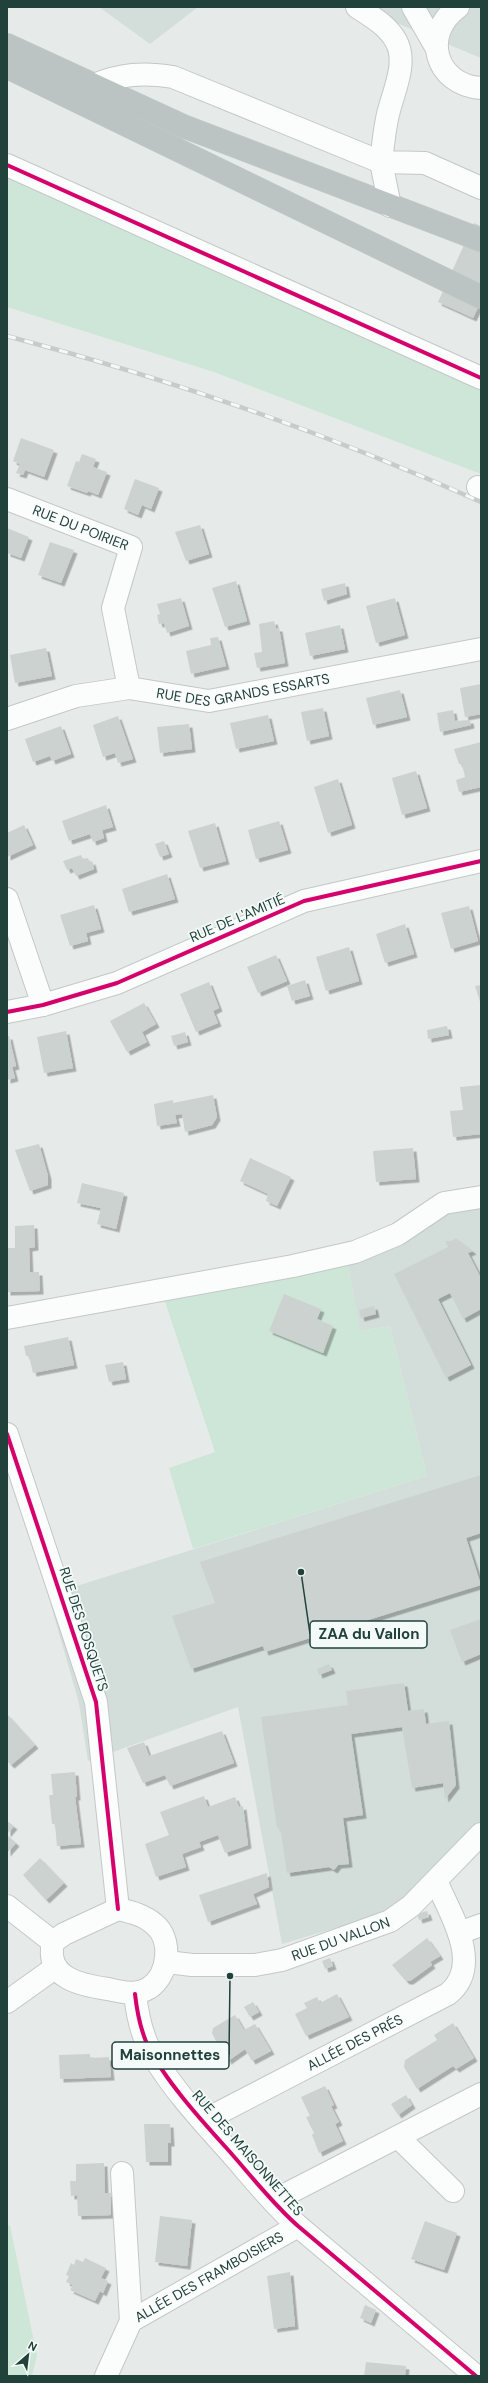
<svg xmlns="http://www.w3.org/2000/svg" width="488" height="2383" viewBox="0 0 488 2383" font-family="'DM Sans',sans-serif">
<style>
.built{fill:#d3ddd9}
.green{fill:#cee6d7}
.building{fill:#ccd2d0;filter:url(#shadow)}
.lines{fill:none;stroke-linecap:round;stroke-linejoin:round}
.minor-casing{stroke:#c3c8c6;stroke-width:24}
.highway-casing{stroke:#bdc7c5;stroke-width:24}
.minor{stroke:#fbfcfc;stroke-width:22}
.highway{stroke:#bbc4c3;stroke-width:22}
.rail-casing{stroke:#c7ccca;stroke-width:4.5}
.rail{stroke:#f4faf7;stroke-width:3;stroke-dasharray:9;stroke-linecap:butt}
.cycleway-casing{stroke:#f4faf7;stroke-width:6}
.cycleway{stroke:#d6006c;stroke-width:4}
.labels{text-anchor:middle;dominant-baseline:central;stroke-width:3.5;stroke-linejoin:round;paint-order:stroke}
.street-label{font-size:14px;fill:#21413b;stroke:#f4faf7}
.leader{fill:none;stroke:#21413b;stroke-width:1.5}
.callout-dot{fill:#21413b;stroke:#f4faf7;stroke-width:1.5}
.callout{fill:#f4faf7;stroke:#21413b;stroke-width:1.5}
.callout-label{font-size:15px;text-anchor:middle;font-weight:bold;fill:#21413b}
</style>
<defs>
<filter id="shadow"><feDropShadow dx="3.5" dy="3.5" stdDeviation="0" flood-color="#0004"/></filter>
</defs>
<rect width="100%" height="100%" fill="#e6ebe9"/>
<path class="built" d="M 99,7 L 198,7 L 150,44 Z
M 358,7 L 481,7 L 481,58 Z
M 481,1197 L 481,1847 L 449,1878 L 372,1917 L 282,1944 L 238,1707 L 88,1761 L 79,1703 L 48,1595 L 427,1476 L 390,1326 L 360,1331 L 346,1254 Z"/>
<path class="green" d="M 7,174 L 481,386 L 481,474 L 214,372 L 7,307 Z
M 346,1254 L 360,1331 L 390,1326 L 427,1476 L 193,1549 L 169,1468 L 215,1452 L 161,1290 Z
M 10,2225 L 37,2356 L 32,2376 L 7,2376 L 7,2226 Z"/>
<path class="building" d="M 474,223 L 481,226 L 481,301 L 473,318 L 438,302 Z
M 21,438 L 54,450 L 44,477 L 25,470 L 23,475 L 16,473 L 20,464 L 13,461 Z
M 82,454 L 96,459 L 93,467 L 107,472 L 98,495 L 88,491 L 87,493 L 67,486 L 76,461 L 79,462 Z
M 135,479 L 159,488 L 151,509 L 142,505 L 138,515 L 124,509 Z
M 200,525 L 209,554 L 186,561 L 175,532 Z
M 7,528 L 29,537 L 21,558 L 7,553 Z
M 50,542 L 74,550 L 61,583 L 38,575 Z
M 236,581 L 247,621 L 225,627 L 212,588 Z
M 345,583 L 347,594 L 324,601 L 321,589 Z
M 181,598 L 189,626 L 167,633 L 164,623 L 159,624 L 157,615 L 160,614 L 157,604 Z
M 395,598 L 405,635 L 376,643 L 366,606 Z
M 274,621 L 276,628 L 279,628 L 285,663 L 257,668 L 254,653 L 262,652 L 259,624 Z
M 340,625 L 345,649 L 310,656 L 305,633 Z
M 218,637 L 226,666 L 191,674 L 186,651 L 211,645 L 210,638 Z
M 46,648 L 52,676 L 15,683 L 10,655 Z
M 481,684 L 481,714 L 465,717 L 460,688 Z
M 400,690 L 407,717 L 373,725 L 366,698 Z
M 323,708 L 329,736 L 307,741 L 301,712 Z
M 453,710 L 455,721 L 470,720 L 471,725 L 440,732 L 437,713 Z
M 268,715 L 274,741 L 236,749 L 230,723 Z
M 118,716 L 133,759 L 118,763 L 115,753 L 103,757 L 93,725 Z
M 189,724 L 192,749 L 160,753 L 157,727 Z
M 61,726 L 71,754 L 52,761 L 50,756 L 33,762 L 25,739 Z
M 481,742 L 481,787 L 459,792 L 456,780 L 465,777 L 462,764 L 459,764 L 454,749 Z
M 416,771 L 427,808 L 402,815 L 392,778 Z
M 338,779 L 352,825 L 328,833 L 314,787 Z
M 106,805 L 113,827 L 102,830 L 104,838 L 93,842 L 90,834 L 69,841 L 62,821 Z
M 279,821 L 288,850 L 256,859 L 248,830 Z
M 215,823 L 226,861 L 200,868 L 188,831 Z
M 24,825 L 33,845 L 7,857 L 7,833 Z
M 164,841 L 169,854 L 160,857 L 155,844 Z
M 81,855 L 83,859 L 88,858 L 90,862 L 92,861 L 94,869 L 76,876 L 72,868 L 67,870 L 63,861 Z
M 167,874 L 175,899 L 129,912 L 122,889 Z
M 94,905 L 101,929 L 86,933 L 88,941 L 70,946 L 60,915 Z
M 469,906 L 478,941 L 451,949 L 441,913 Z
M 405,924 L 414,954 L 385,963 L 376,934 Z
M 349,947 L 359,981 L 326,991 L 316,957 Z
M 276,955 L 287,981 L 258,993 L 247,967 Z
M 305,980 L 310,996 L 292,1001 L 287,986 Z
M 209,982 L 219,1008 L 213,1011 L 218,1023 L 196,1032 L 180,994 Z
M 481,985 L 481,1005 L 475,986 Z
M 144,1003 L 156,1024 L 142,1032 L 147,1042 L 127,1052 L 110,1021 Z
M 447,1026 L 449,1035 L 428,1039 L 427,1030 Z
M 66,1031 L 73,1068 L 44,1073 L 37,1037 Z
M 185,1032 L 188,1042 L 174,1046 L 171,1036 Z
M 7,1036 L 9,1036 L 16,1066 L 12,1067 L 15,1078 L 7,1080 Z
M 481,1085 L 481,1134 L 453,1137 L 450,1111 L 463,1110 L 460,1087 Z
M 213,1095 L 217,1117 L 212,1125 L 185,1132 L 182,1114 L 175,1115 L 177,1123 L 157,1126 L 154,1104 L 173,1100 L 173,1103 Z
M 39,1144 L 48,1176 L 48,1185 L 30,1191 L 15,1150 Z
M 413,1148 L 416,1179 L 376,1182 L 373,1151 Z
M 250,1158 L 291,1177 L 277,1206 L 266,1201 L 268,1194 L 240,1181 Z
M 82,1183 L 124,1193 L 116,1229 L 97,1224 L 101,1208 L 77,1203 Z
M 34,1225 L 35,1247 L 29,1248 L 30,1272 L 39,1272 L 40,1291 L 7,1292 L 7,1248 L 15,1248 L 15,1226 Z
M 456,1238 L 473,1251 L 468,1253 L 481,1278 L 481,1309 L 463,1319 L 450,1293 L 438,1299 L 471,1365 L 446,1378 L 394,1274 L 448,1247 L 445,1241 L 451,1241 Z
M 284,1294 L 321,1309 L 317,1319 L 333,1326 L 323,1353 L 269,1331 Z
M 374,1306 L 376,1314 L 361,1318 L 359,1310 Z
M 68,1337 L 74,1365 L 33,1373 L 29,1356 L 26,1356 L 24,1346 Z
M 123,1362 L 126,1379 L 109,1382 L 105,1365 Z
M 481,1475 L 481,1533 L 466,1538 L 481,1585 L 265,1652 L 263,1646 L 191,1669 L 172,1616 L 215,1603 L 200,1562 Z
M 481,1619 L 481,1654 L 462,1662 L 450,1630 Z
M 329,1664 L 332,1670 L 319,1675 L 317,1669 Z
M 404,1683 L 408,1711 L 424,1709 L 426,1724 L 449,1721 L 456,1785 L 445,1799 L 443,1783 L 412,1788 L 402,1727 L 351,1734 L 363,1815 L 343,1818 L 349,1864 L 338,1865 L 334,1870 L 329,1867 L 287,1873 L 280,1827 L 277,1828 L 261,1717 L 348,1705 L 346,1691 Z
M 7,1714 L 35,1745 L 11,1765 L 7,1761 Z
M 222,1731 L 234,1763 L 170,1786 L 165,1775 L 143,1783 L 127,1748 L 144,1742 L 149,1756 Z
M 75,1772 L 77,1797 L 75,1797 L 81,1844 L 57,1846 L 55,1824 L 52,1824 L 49,1795 L 53,1795 L 51,1774 Z
M 204,1796 L 208,1807 L 235,1797 L 239,1807 L 243,1806 L 248,1845 L 225,1853 L 218,1835 L 199,1842 L 201,1847 L 182,1854 L 186,1867 L 156,1877 L 145,1844 L 169,1835 L 160,1812 Z
M 7,1821 L 14,1826 L 7,1834 Z
M 7,1835 L 16,1843 L 7,1853 Z
M 40,1858 L 64,1883 L 46,1900 L 23,1875 Z
M 267,1873 L 269,1887 L 253,1894 L 257,1904 L 208,1922 L 199,1895 Z
M 427,1911 L 429,1917 L 419,1920 L 417,1914 Z
M 427,1938 L 440,1956 L 430,1962 L 432,1965 L 410,1981 L 406,1981 L 392,1965 Z
M 330,1958 L 333,1966 L 325,1969 L 322,1961 Z
M 337,1994 L 349,2017 L 306,2036 L 295,2014 L 307,2008 L 304,2003 L 317,1997 L 320,2003 Z
M 253,2002 L 259,2012 L 250,2017 L 244,2007 Z
M 235,2015 L 244,2030 L 255,2024 L 271,2051 L 252,2061 L 245,2049 L 228,2061 L 219,2041 L 216,2041 L 212,2033 L 213,2028 Z
M 453,2023 L 474,2058 L 456,2069 L 453,2066 L 417,2089 L 404,2067 L 405,2060 L 437,2040 L 434,2035 Z
M 90,2054 L 90,2058 L 109,2057 L 111,2077 L 60,2079 L 59,2055 Z
M 325,2086 L 334,2105 L 331,2106 L 339,2122 L 335,2124 L 343,2141 L 319,2153 L 312,2135 L 314,2133 L 306,2117 L 310,2116 L 301,2097 Z
M 406,2095 L 412,2105 L 398,2115 L 391,2104 Z
M 144,2124 L 170,2124 L 171,2143 L 168,2143 L 168,2162 L 146,2162 Z
M 104,2163 L 105,2193 L 111,2193 L 111,2215 L 78,2216 L 77,2195 L 71,2196 L 70,2181 L 76,2181 L 76,2164 Z
M 160,2216 L 192,2220 L 187,2266 L 155,2262 Z
M 425,2221 L 457,2233 L 444,2270 L 411,2259 Z
M 85,2258 L 106,2268 L 101,2278 L 108,2281 L 103,2293 L 100,2291 L 95,2301 L 70,2290 L 73,2285 L 66,2282 L 69,2276 L 66,2275 L 71,2263 L 74,2265 L 76,2259 L 83,2262 Z
M 290,2272 L 295,2326 L 274,2329 L 267,2276 Z
M 365,2305 L 376,2310 L 371,2323 L 360,2318 Z
M 366,2362 L 406,2366 L 405,2376 L 364,2376 Z"/>
<g class="lines">
<g class="minor-casing">
<g id="minor">
<path d="M 357,7 C 371,16 388,26 396,41 C 409,64 391,96 387,119 C 384,133 383,147 381,162 L 425,163 L 481,188"/>
<path d="M 413,7 L 436,47"/>
<path d="M 458,7 C 421,34 435,85 481,88"/>
<path d="M 94,85 C 121,74 143,72 173,77 L 381,162 L 390,206"/>
<path d="M 7,165 L 481,378"/>
<path d="M 478,487 L 481,488"/>
<path id="s1" d="M 7,499 L 131,547 L 113,608 L 129,688"/>
<path id="s2" d="M 7,719 L 76,696 L 129,688 L 209,701 L 481,649"/>
<path d="M 7,899 L 43,1005"/>
<path d="M 7,1012 L 43,1005 L 117,983 L 304,901 L 481,861"/>
<path d="M 7,1318 L 293,1266 L 355,1252 L 398,1234 L 444,1203 L 481,1197"/>
<path d="M 7,1434 L 96,1702 L 118,1909"/>
<path d="M 7,1906 L 53,1942"/>
<path d="M 118,1909 C 131,1912 144,1915 154,1924 C 173,1939 169,1975 149,1988 C 136,1996 122,1992 108,1989 C 80,1985 45,1978 53,1942 L 64,1934 Z"/>
<path d="M 459,1933 L 481,1925"/>
<path id="s3" d="M 167,1962 L 192,1965 L 255,1965 L 282,1960 L 390,1921 L 411,1906 L 481,1834"/>
<path d="M 135,1994 C 137,2012 140,2029 148,2046 C 166,2082 203,2122 230,2152 C 252,2177 273,2204 298,2226 L 476,2376"/>
<path d="M 7,2002 L 56,1967"/>
<path id="s4" d="M 203,2121 L 448,1994 C 484,1966 450,1913 436,1881"/>
<path d="M 398,2137 L 453,2191"/>
<path d="M 122,2173 L 131,2321"/>
<path d="M 273,2201 L 481,2094"/>
<path id="s5" d="M 106,2376 L 131,2321 L 298,2226"/>
</g>
</g>
<g class="highway-casing">
<path id="highway" d="M 7,45 L 183,126 L 481,240
M 7,67 L 481,297"/>
</g>
<use href="#minor" class="minor"/>
<use href="#highway" class="highway"/>
<g class="rail-casing">
<path id="rail" d="M 7,336 C 170,379 327,433 481,502"/>
</g>
<use href="#rail" class="rail"/>
<g class="cycleway-casing">
<path id="cycleway" d="M 7,165 L 481,378
M 7,1012 L 43,1005 L 117,983 L 304,901 L 481,861
M 7,1434 L 96,1702 L 118,1909
M 135,1994 C 137,2012 140,2029 148,2046 C 166,2082 203,2122 230,2152 C 252,2177 273,2204 298,2226 L 476,2376"/>
</g>
<use href="#cycleway" class="cycleway"/>
</g>
<g class="labels">
<g class="street-label">
<text stroke="none"><textPath href="#s1" startOffset="79">RUE DU POIRIER</textPath></text>
<text stroke="none"><textPath href="#s2" startOffset="242">RUE DES GRANDS ESSARTS</textPath></text>
<text transform="translate(237 918) rotate(-23)">RUE DE L'AMITIÉ</text>
<text transform="translate(84 1629) rotate(72)">RUE DES BOSQUETS</text>
<text stroke="none"><textPath href="#s3" startOffset="178">RUE DU VALLON</textPath></text>
<text stroke="none"><textPath href="#s4" startOffset="171">ALLÉE DES PRÉS</textPath></text>
<text transform="translate(248 2153) rotate(49)">RUE DES MAISONNETTES</text>
<text stroke="none"><textPath href="#s5" startOffset="150">ALLÉE DES FRAMBOISIERS</textPath></text>
</g>
</g>
<path class="leader" d="M301 1572L310 1634M230 1976L229 2055"/>
<g class="callout-dot">
<circle cx="301" cy="1572" r="4"/>
<circle cx="230" cy="1976" r="4"/>
</g>
<g class="callout">
<rect x="310" y="1621" width="117" height="27" rx="4"/>
<rect x="112" y="2042" width="117" height="27" rx="4"/>
</g>
<g class="callout-label">
<text x="369" y="1639">ZAA du Vallon</text>
<text x="170" y="2060">Maisonnettes</text>
</g>
<rect width="488" height="2383" fill="none" stroke="#21413b" stroke-width="16"/>
<g transform="translate(28 2355) rotate(28)" stroke="#f4faf7" stroke-width="3" paint-order="stroke">
<path d="M0-3L7 15L0 10L-7 15Z" fill="#21413b"/>
<text y="-6" font-size="11" font-weight="bold" text-anchor="middle" fill="#21413b">N</text>
</g>
</svg>
